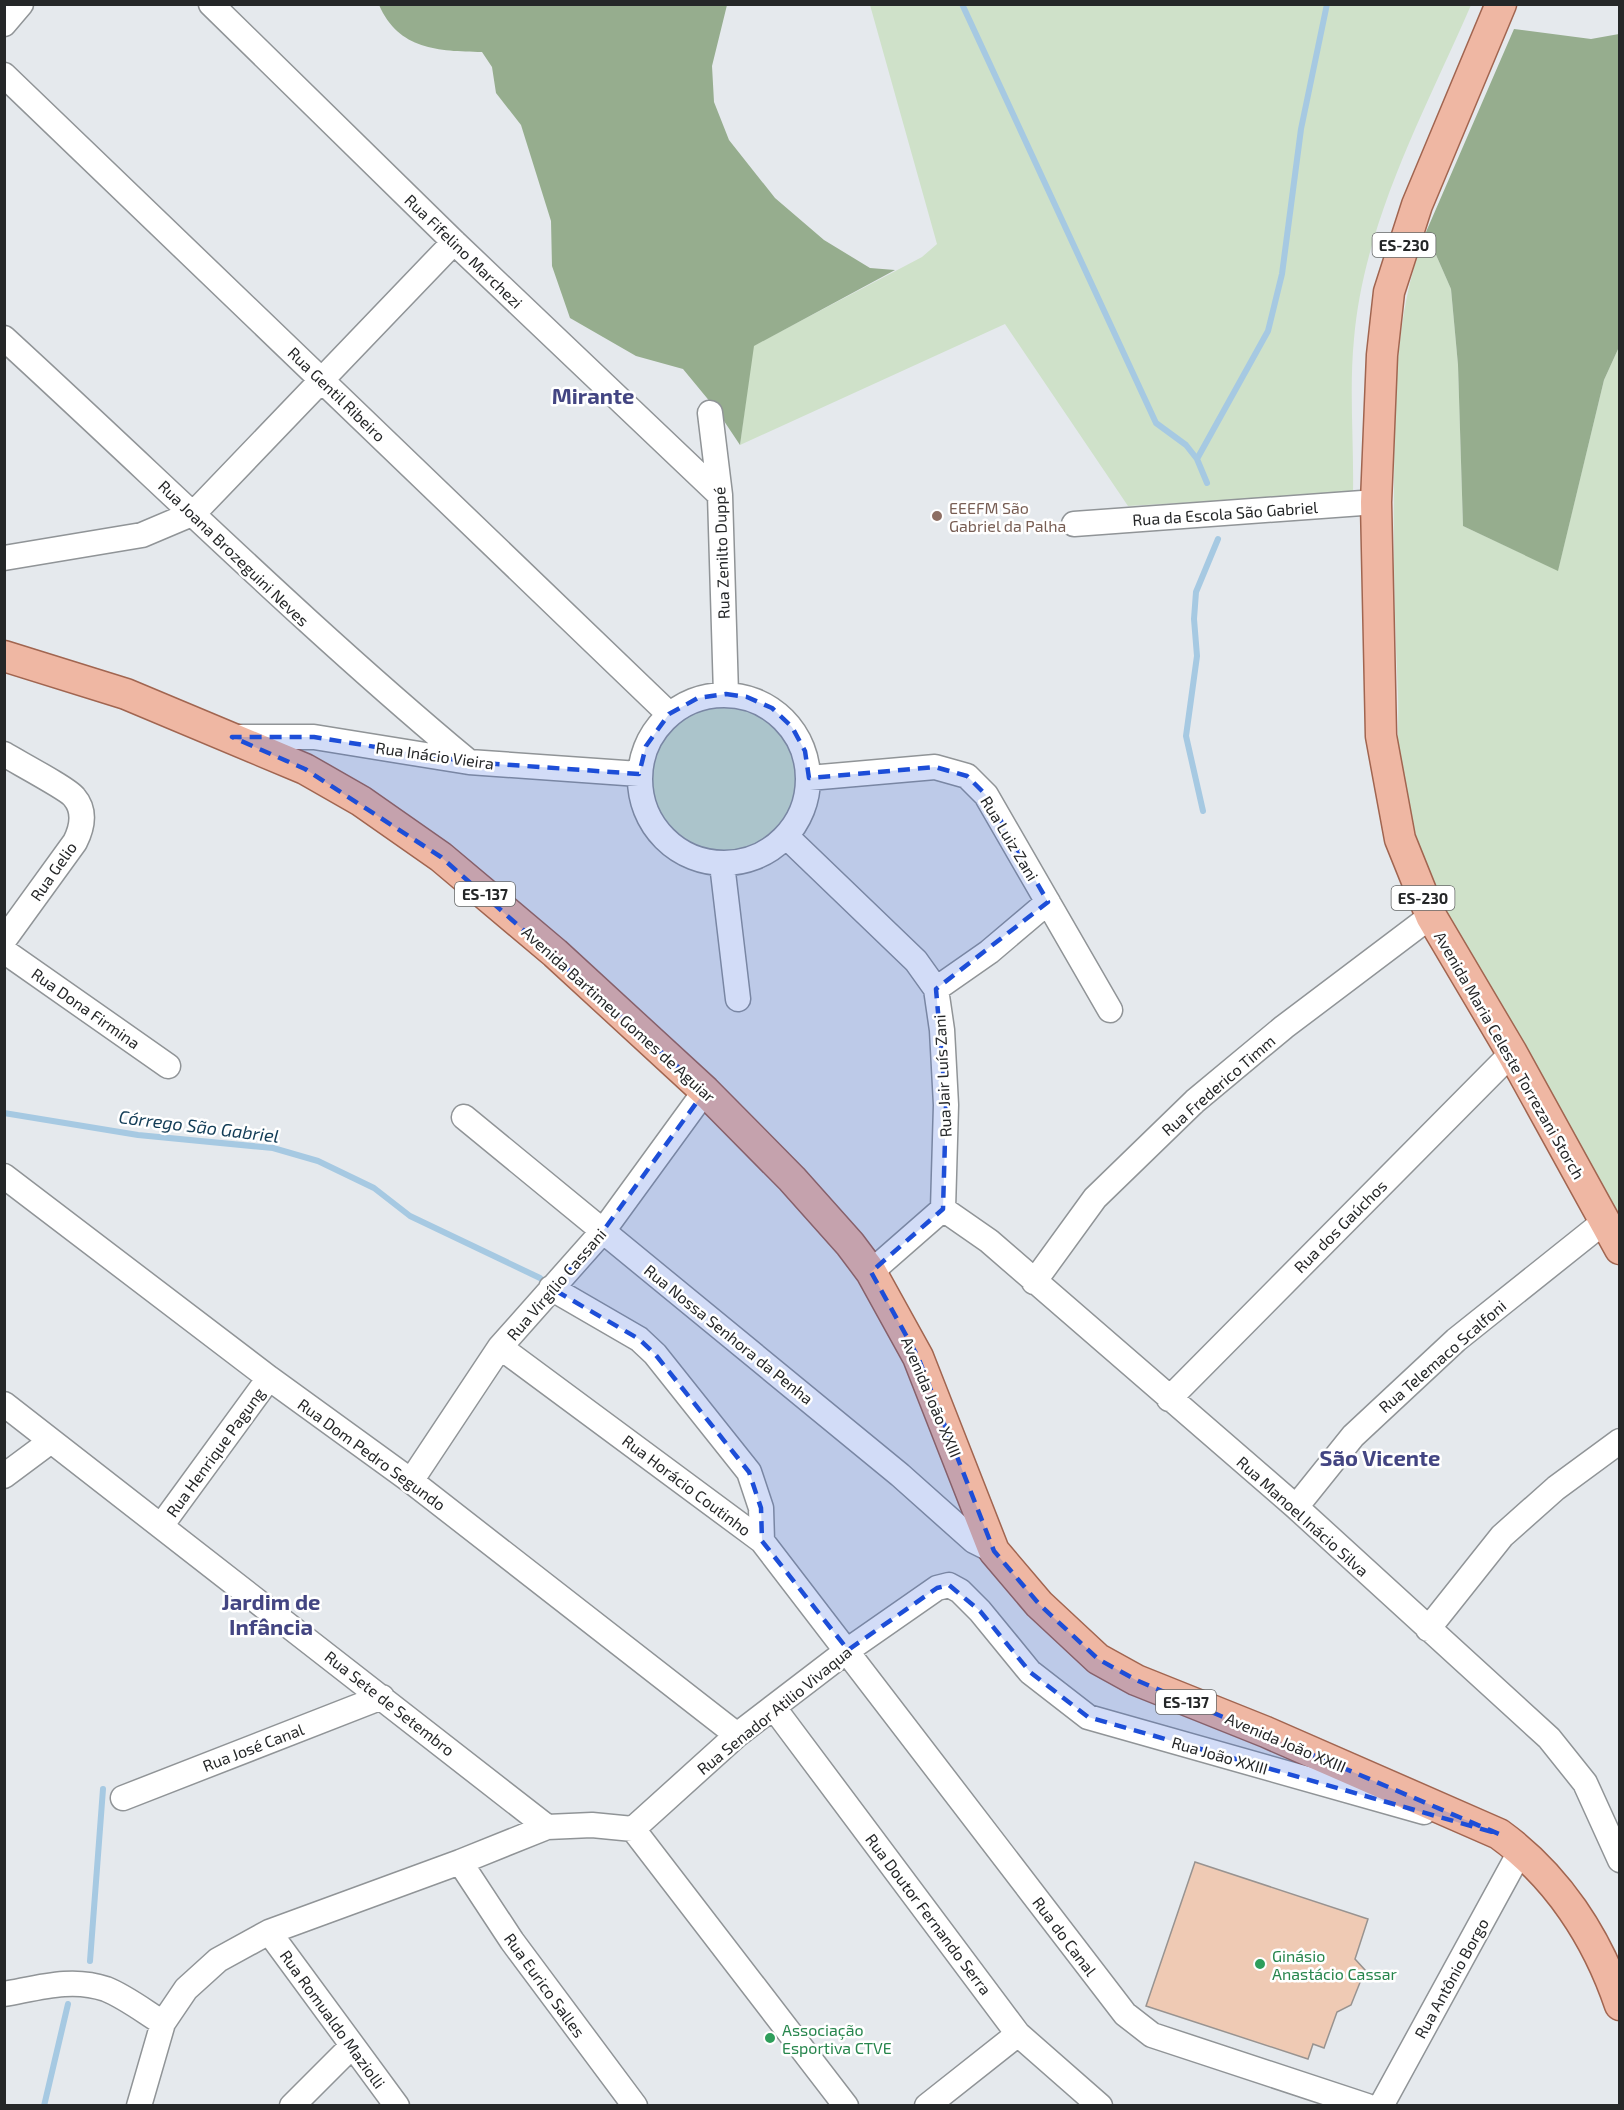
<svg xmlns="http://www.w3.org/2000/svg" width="1624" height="2110" viewBox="0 0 1624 2110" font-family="'Exo 2',sans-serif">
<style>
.green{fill:#cfe1c9}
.forest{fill:#96ad8e}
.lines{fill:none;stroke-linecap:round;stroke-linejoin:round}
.stream{stroke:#a6c9e2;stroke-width:6}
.building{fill:#efcab4;stroke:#989390;stroke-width:1.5}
.minor-casing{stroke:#909497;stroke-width:27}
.major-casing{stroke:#a16550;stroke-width:33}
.minor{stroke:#fff;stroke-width:24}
.major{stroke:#efb7a3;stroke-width:30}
.marked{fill:#1d4ed8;fill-opacity:0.2;stroke:#1d4ed8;stroke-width:4.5;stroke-dasharray:12 8;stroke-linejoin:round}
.education-dot{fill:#8d6e63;stroke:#fff;stroke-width:2}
.leisure-dot{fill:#2e9e5b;stroke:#fff;stroke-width:2}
.labels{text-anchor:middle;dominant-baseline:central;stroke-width:5;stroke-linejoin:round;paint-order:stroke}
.shield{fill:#fff;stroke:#666868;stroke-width:1.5}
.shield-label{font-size:15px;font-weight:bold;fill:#252728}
.street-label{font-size:16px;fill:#252728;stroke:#fff}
.education-label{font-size:16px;fill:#785e54;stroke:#fff;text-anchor:start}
.leisure-label{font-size:16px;fill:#27864d;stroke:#fff;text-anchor:start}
.water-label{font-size:18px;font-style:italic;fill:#133d57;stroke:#fff}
.district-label{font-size:22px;font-weight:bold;fill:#434582;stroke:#fff}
</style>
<rect width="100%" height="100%" fill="#e5e9ed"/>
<path class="green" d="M 870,5 L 1471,5 C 1425,111 1364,221 1354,339 C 1349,389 1354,442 1353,493 L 1128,506 L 1005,324 L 740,445 L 753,346 L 922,257 L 937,244 Z
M 1426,232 L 1451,289 L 1458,365 L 1463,526 L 1558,570 L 1604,380 L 1619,347 L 1619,1232 C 1535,1089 1439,945 1401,780 C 1396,754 1399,722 1398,695 C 1395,628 1393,561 1394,494 C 1395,407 1393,314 1426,232 Z
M648 778a75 75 0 1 1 150 0a75 75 0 1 1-150 0Z"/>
<path class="forest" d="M 379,5 L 727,5 L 712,66 L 714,102 L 729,140 L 775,198 L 824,240 L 870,268 L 895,270 L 754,346 L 740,445 L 716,409 L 683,369 L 636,356 L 570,318 L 552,266 L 551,221 L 521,125 L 496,93 L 492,67 L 482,52 C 438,51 399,50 379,5 Z
M 1514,29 L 1591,39 L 1619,34 L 1619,347 L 1604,380 L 1558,571 L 1463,526 L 1458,365 L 1451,289 L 1426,232 Z"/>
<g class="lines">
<path class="stream" d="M 962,4 L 1156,423 L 1186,445 L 1197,459 L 1207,483
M 1197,459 L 1268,331 L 1282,274 L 1301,129 L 1327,4
M 1203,811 L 1186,736 L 1197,656 L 1194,619 L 1196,592 L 1218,539
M 4,1113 L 138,1135 L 273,1148 L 318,1161 L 374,1188 L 410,1216 L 540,1278
M 90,1961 L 103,1789
M 44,2106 L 68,2004"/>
</g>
<path class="building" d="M 1195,1862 L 1368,1919 L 1355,1959 L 1365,1970 L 1351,2005 L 1337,2012 L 1324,2048 L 1313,2044 L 1308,2059 L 1146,2006 Z"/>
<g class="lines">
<g class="minor-casing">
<path id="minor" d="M 211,4 L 454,242 L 720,495
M 4,24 L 21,4
M 4,75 L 669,714
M 4,338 C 159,480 308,628 469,762
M 710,413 L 720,495 L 726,694
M 1074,524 L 1376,502
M 4,558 L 142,535 L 194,513 L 454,242
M640 779a84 84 0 1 1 168 0a84 84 0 1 1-168 0Z
M 234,737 L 314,737 L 469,762 L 639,774
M 4,754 C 17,762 68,789 74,797 C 86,811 82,828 75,842 L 4,940
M 809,778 L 935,767 L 967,776 L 986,795 L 1110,1010
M 787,837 L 916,961 L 936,989 L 942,1030 L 946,1105 L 943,1209 L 871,1272
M 722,864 L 738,999
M 4,951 L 168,1066
M 936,989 L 989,952 L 1048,902
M 464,1117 L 900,1475 L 974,1541 L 994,1551
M 4,1176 L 269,1378 L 411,1481 L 737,1735
M 943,1209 L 989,1241 L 1296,1507 L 1549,1738 L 1585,1783 L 1620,1860
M 1034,1282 L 1095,1198 L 1195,1101 L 1284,1027 L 1431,916
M 551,1288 L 639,1339 L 655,1354 L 749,1472 L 761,1508 L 762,1541
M 500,1347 L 762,1541 L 1125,2014 L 1152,2035 L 1367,2106
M 1169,1399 L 1512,1053
M 4,1404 L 547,1827
M 4,1476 L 51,1441
M 411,1481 L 500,1347 L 603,1231 L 705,1091
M 1296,1507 L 1353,1436 L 1456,1340 L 1605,1221
M 161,1526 L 269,1378
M 1428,1629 L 1502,1536 L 1556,1488 L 1620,1441
M 774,1708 L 1018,2034 L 1100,2106
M 123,1798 L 382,1697
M 633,1829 L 846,2106
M 460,1862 L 512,1941 L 635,2106
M 269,1932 L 397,2106
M 4,1994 C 38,1988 72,1977 106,1989 C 126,1997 145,2012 163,2023
M 139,2106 L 163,2023 L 186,1989 L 218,1960 L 269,1932 L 460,1862 L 547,1827 L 592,1825 L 633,1829 L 737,1735 L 848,1650 L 937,1588 L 949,1585 L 960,1591 L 980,1611 L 1030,1672 L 1088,1717 L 1424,1812
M 292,2106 L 352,2046
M 927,2106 L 1018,2034
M 1381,2106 L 1521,1850"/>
</g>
<g class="major-casing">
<path id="major" d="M 1501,4 L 1417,205 L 1389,292 L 1382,355 L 1376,502 L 1381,736 L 1400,839 L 1431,916 L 1512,1053 L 1620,1249
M 4,656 L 126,694 L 305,769 L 361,801 L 441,857 L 555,953 L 705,1091 L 792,1179 L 850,1244 L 871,1272 L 918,1357 L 994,1551 L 1039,1604 L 1098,1659 L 1136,1680 L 1266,1732 L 1499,1834 C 1557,1876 1597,1937 1620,2005"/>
</g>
<use href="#minor" class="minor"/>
<use href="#major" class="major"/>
</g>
<path class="marked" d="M 726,694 L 747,697 L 772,708 L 792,727 L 805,751 L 809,778 L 935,767 L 967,776 L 986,795 L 1048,902 L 936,989 L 946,1105 L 943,1209 L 871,1272 L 918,1357 L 994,1551 L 1039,1604 L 1098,1659 L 1136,1680 L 1499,1834 L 1088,1717 L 1030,1672 L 980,1611 L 949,1585 L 937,1588 L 848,1650 L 762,1541 L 761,1508 L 749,1472 L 655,1354 L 639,1339 L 551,1288 L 603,1231 L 705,1091 L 441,857 L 305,769 L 232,737 L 314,737 L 469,762 L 639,774 L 646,746 L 669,714 L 698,698 Z"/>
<circle class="education-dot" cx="937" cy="516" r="6"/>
<g class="leisure-dot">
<circle cx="1260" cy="1964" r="6"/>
<circle cx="770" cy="2038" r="6"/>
</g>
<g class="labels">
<g class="shield">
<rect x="1372.5" y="233" width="63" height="24" rx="4.5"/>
<rect x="455" y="882" width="60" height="24" rx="4.5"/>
<rect x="1391.5" y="886" width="63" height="24" rx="4.5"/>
<rect x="1156" y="1690" width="60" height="24" rx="4.5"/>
</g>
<g class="shield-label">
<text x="1404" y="245">ES-230</text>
<text x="485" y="894">ES-137</text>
<text x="1423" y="898">ES-230</text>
<text x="1186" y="1702">ES-137</text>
</g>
<g class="street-label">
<text transform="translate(464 251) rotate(44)">Rua Fifelino Marchezi</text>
<text transform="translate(337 394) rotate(44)">Rua Gentil Ribeiro</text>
<text transform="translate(1225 513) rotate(-4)">Rua da Escola São Gabriel</text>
<text transform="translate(234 553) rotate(44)">Rua Joana Brozeguini Neves</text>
<text transform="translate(721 553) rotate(-92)">Rua Zenilto Duppé</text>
<text transform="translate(435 755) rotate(8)">Rua Inácio Vieira</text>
<text transform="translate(1010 838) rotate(59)">Rua Luiz Zani</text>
<text transform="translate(53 871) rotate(-55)">Rua Gelio</text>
<text transform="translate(86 1008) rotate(35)">Rua Dona Firmina</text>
<text transform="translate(619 1014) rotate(42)">Avenida Bartimeu Gomes de Aguiar</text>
<text transform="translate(1510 1055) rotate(60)">Avenida Maria Celeste Torrezani Storch</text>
<text transform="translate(942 1076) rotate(-93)">Rua Jair Luís Zani</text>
<text transform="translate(1218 1085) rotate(-41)">Rua Frederico Timm</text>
<text transform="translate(1340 1226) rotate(-45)">Rua dos Gaúchos</text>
<text transform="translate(556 1284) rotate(-49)">Rua Virgílio Cassani</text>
<text transform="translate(729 1334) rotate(39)">Rua Nossa Senhora da Penha</text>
<text transform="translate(1442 1356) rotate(-41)">Rua Telemaco Scalfoni</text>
<text transform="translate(932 1397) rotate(67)">Avenida João XXIII</text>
<text transform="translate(215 1452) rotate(-54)">Rua Henrique Pagung</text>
<text transform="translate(372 1454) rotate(36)">Rua Dom Pedro Segundo</text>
<text transform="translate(687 1485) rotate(37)">Rua Horácio Coutinho</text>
<text transform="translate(1303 1516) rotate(42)">Rua Manoel Inácio Silva</text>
<text transform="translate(390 1703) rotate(38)">Rua Sete de Setembro</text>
<text transform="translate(774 1710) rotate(-39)">Rua Senador Atilio Vivaqua</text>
<text transform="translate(1286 1742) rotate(23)">Avenida João XXIII</text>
<text transform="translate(253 1747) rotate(-21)">Rua José Canal</text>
<text transform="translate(1220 1755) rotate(16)">Rua João XXIII</text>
<text transform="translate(929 1914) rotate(53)">Rua Doutor Fernando Serra</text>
<text transform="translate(1065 1936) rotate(53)">Rua do Canal</text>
<text transform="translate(1451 1978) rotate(-61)">Rua Antônio Borgo</text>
<text transform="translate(545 1985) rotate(54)">Rua Eurico Salles</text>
<text transform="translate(333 2019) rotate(54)">Rua Romualdo Maziolli</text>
</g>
<g class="education-label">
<text x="949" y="507">EEEFM São<tspan x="949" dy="18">Gabriel da Palha</tspan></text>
</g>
<g class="leisure-label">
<text x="1272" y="1955">Ginásio<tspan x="1272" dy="18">Anastácio Cassar</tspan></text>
<text x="782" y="2029">Associação<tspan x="782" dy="18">Esportiva CTVE</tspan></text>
</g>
<g class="water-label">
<text transform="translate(199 1126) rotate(7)">Córrego São Gabriel</text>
</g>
<g class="district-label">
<text x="593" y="395">Mirante</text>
<text x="1380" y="1457">São Vicente</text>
<text x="271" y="1601">Jardim de<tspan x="271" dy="25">Infância</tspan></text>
</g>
</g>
<rect width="1624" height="2110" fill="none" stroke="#252728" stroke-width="12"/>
</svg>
